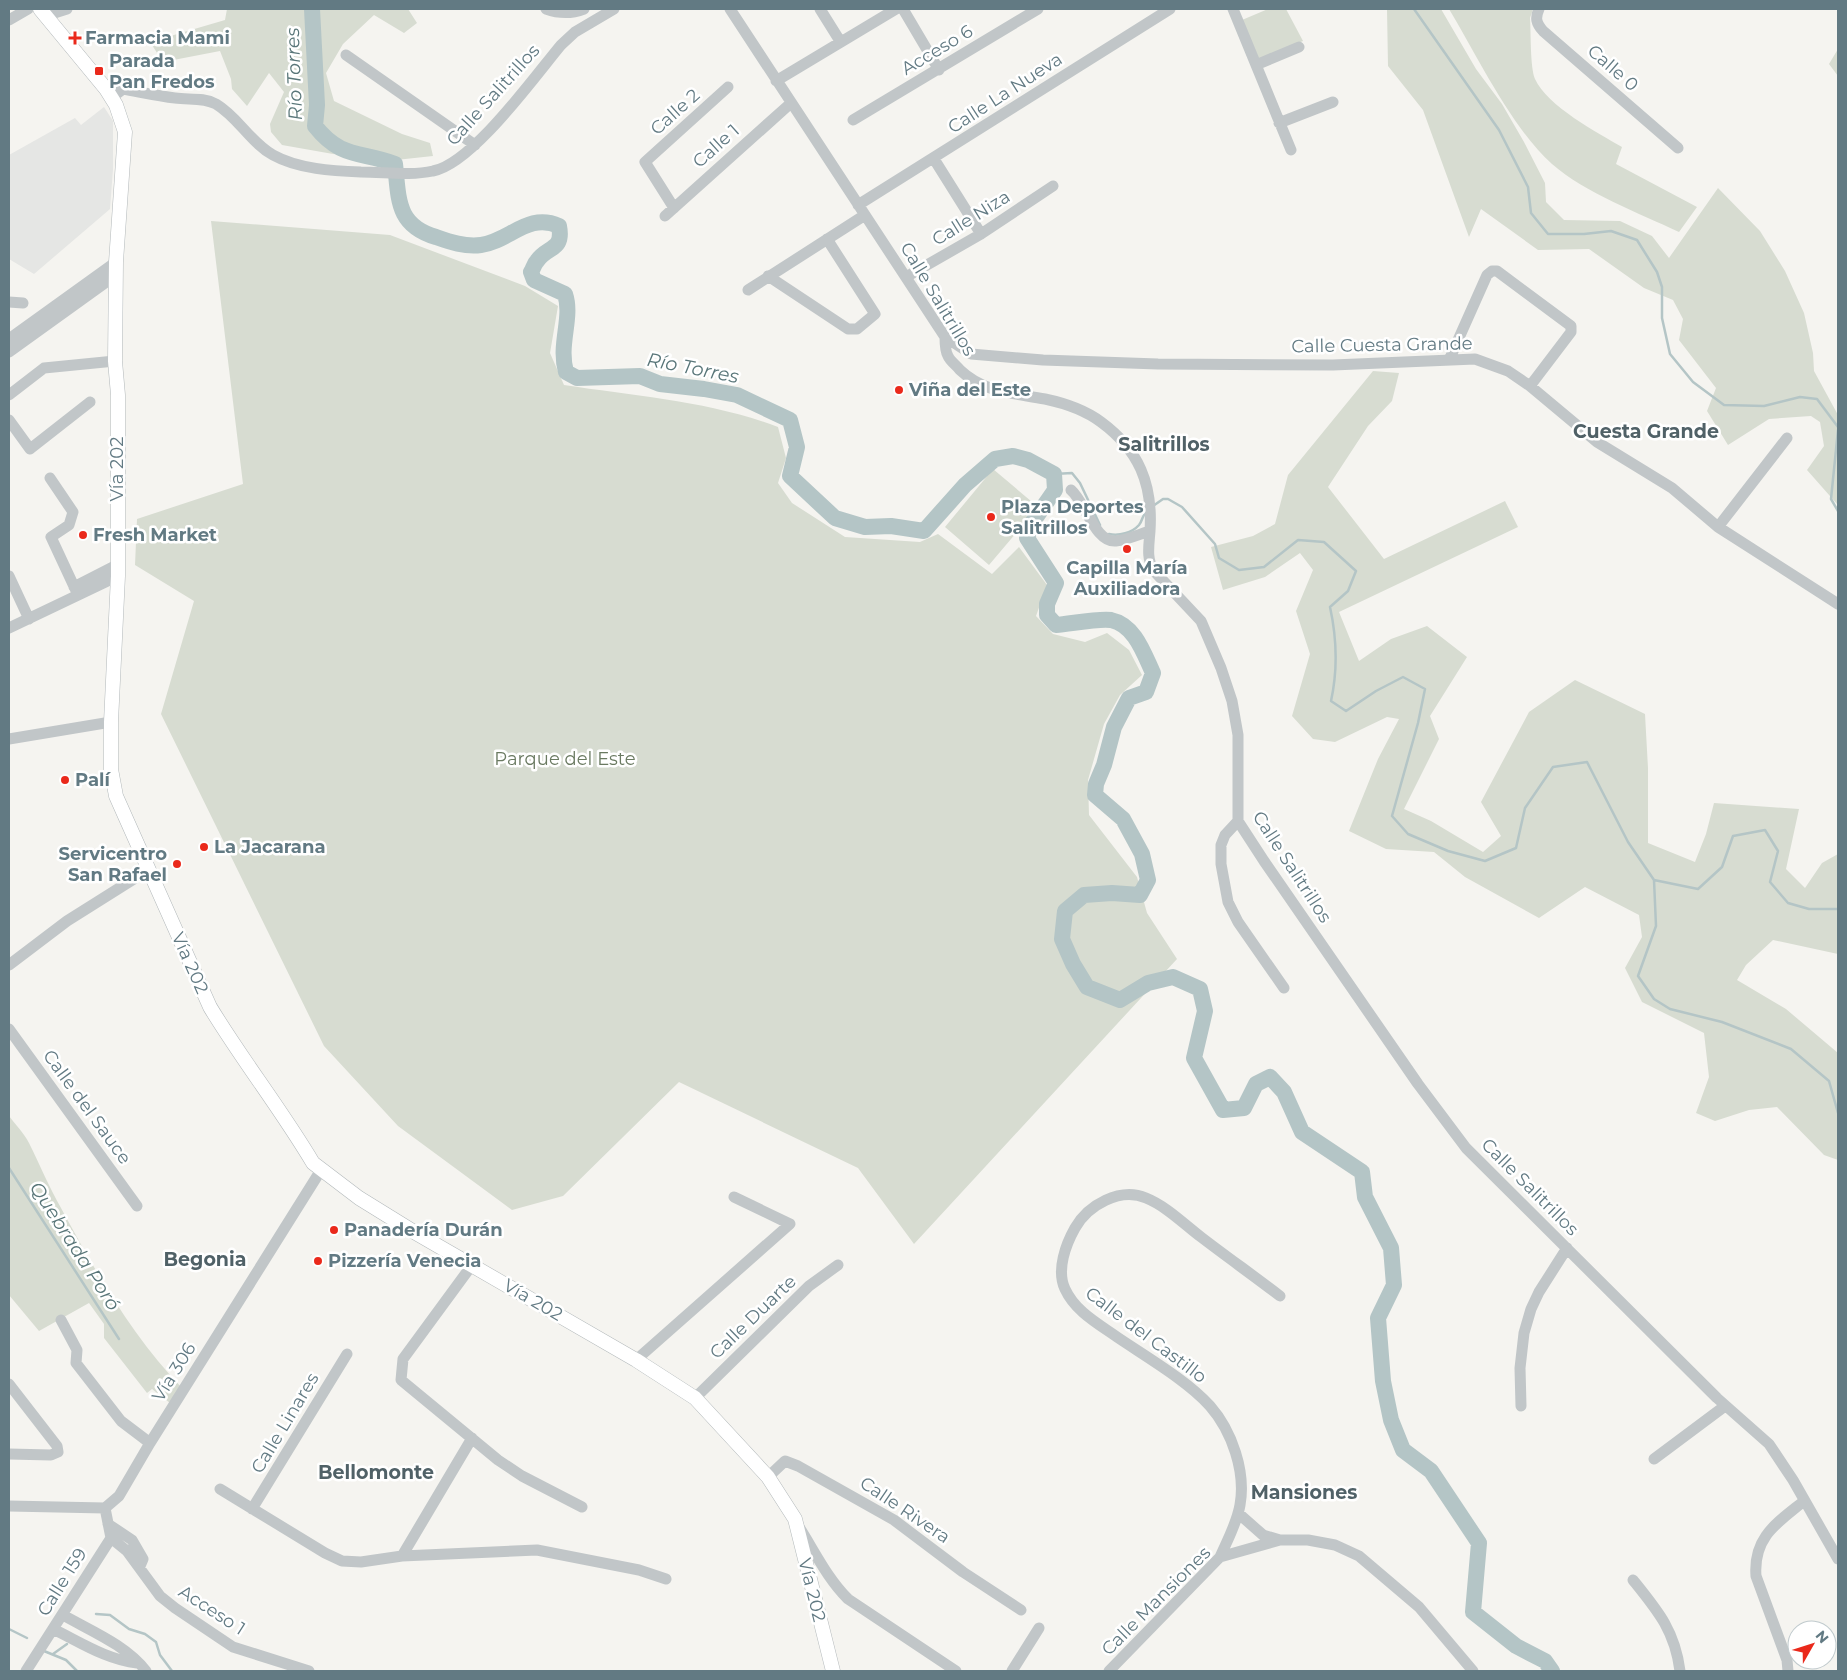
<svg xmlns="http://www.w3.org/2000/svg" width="1847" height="1680" viewBox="0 0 1847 1680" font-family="Montserrat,sans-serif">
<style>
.built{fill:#e5e6e4}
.green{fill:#d7dcd1}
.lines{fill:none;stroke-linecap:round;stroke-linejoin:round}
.stream{stroke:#b4c5c6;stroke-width:2.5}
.river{stroke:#b4c5c6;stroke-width:16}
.major-casing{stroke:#b2b8ba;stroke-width:15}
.minor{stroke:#c1c6c8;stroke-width:11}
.major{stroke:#fff;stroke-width:14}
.poi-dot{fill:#ea291b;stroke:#fff;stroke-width:2}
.labels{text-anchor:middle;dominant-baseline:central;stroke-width:5;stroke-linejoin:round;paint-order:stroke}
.poi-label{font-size:18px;font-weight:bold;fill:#627a83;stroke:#fff;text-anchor:start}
.street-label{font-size:18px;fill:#627a83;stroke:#fff}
.park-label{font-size:18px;fill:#6a7a61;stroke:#fff}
.water-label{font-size:19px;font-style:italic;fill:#597679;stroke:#fff}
.neighbourhood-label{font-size:19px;font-weight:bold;fill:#506167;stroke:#fff}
</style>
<rect width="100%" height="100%" fill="#f5f4f0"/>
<path class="built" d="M 104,107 L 113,121 L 113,169 L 110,209 L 34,274 L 9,259 L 9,155 L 75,118 L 81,125 Z"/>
<path class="green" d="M 227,9 L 408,9 L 417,23 L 404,33 L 374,15 L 343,44 L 326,73 L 334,101 L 402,134 L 430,143 L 433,156 L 396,160 L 333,154 L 282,145 L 271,132 L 270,124 L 284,92 L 269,73 L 247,106 L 232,89 L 231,79 L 220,51 L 163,62 L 150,42 L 225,20 Z
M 1268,9 L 1286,9 L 1303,41 L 1259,59 L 1242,20 Z
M 1387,9 L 1441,9 L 1476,69 L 1502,104 L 1524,142 L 1545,183 L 1546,202 L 1564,220 L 1620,221 L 1652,236 L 1669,258 L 1718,188 L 1760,231 L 1785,271 L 1804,313 L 1813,353 L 1814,371 L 1838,415 L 1837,504 L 1807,470 L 1824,446 L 1820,422 L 1811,416 L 1769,419 L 1728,445 L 1707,411 L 1716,388 L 1679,340 L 1683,319 L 1673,300 L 1644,288 L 1589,249 L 1538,250 L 1481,209 L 1469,237 L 1423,110 L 1388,66 Z
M 1449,9 L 1533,9 L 1530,18 C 1531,32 1530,67 1535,79 C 1547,106 1598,133 1622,147 L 1616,164 L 1697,207 L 1679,232 C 1639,213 1585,193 1552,164 C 1513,130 1476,54 1449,9 Z
M 1838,49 L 1838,76 L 1829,64 Z
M 211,221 L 390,235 L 525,286 L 558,306 L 550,353 L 564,385 C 635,396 710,401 778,427 L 786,458 L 778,483 L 792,503 L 845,537 L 920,542 L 938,534 L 992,574 L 1019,547 L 1047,585 L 1036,616 L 1053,634 L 1085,642 L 1107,633 L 1129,650 L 1142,675 L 1120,695 L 1104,724 L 1088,780 L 1089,815 L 1137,877 L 1147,913 L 1177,959 L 914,1244 L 858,1168 L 679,1082 L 563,1196 L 512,1210 L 398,1126 L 324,1046 L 161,714 L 194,601 L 135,565 L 137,519 L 243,484 Z
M 1373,371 L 1399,373 L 1392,401 L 1368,426 L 1328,487 L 1384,559 L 1505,501 L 1518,527 L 1339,612 L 1359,661 L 1391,639 L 1427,626 L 1467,657 L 1430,716 L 1439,739 L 1404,809 L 1431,821 L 1483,852 L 1501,836 L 1481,802 L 1529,712 L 1575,680 L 1645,714 L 1648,768 L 1648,843 L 1695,862 L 1706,834 L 1714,803 L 1799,809 L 1786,869 L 1805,888 L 1822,863 L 1838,854 L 1838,954 L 1773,940 L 1746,965 L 1737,980 L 1786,1009 L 1838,1053 L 1838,1160 L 1824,1155 L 1777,1107 L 1749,1110 L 1715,1121 L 1696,1113 L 1709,1077 L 1704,1033 L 1642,1002 L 1625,968 L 1642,937 L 1639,915 L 1585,887 L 1539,918 L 1465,877 L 1434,852 L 1386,849 L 1349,831 L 1378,759 L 1399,719 L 1387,717 L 1335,742 L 1313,739 L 1292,716 L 1310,654 L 1296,611 L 1313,570 L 1300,553 L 1265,577 L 1223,590 L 1211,547 L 1253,536 L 1275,524 L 1288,475 Z
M 993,469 L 1038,507 L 989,565 L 945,527 Z
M 9,1116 C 15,1124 24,1133 29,1143 C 40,1165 49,1187 61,1208 C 95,1271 132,1336 182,1388 L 170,1403 L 152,1389 L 147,1393 L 104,1338 L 104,1324 L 89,1303 L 39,1331 L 9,1295 Z"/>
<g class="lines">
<path class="stream" d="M 1414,9 L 1499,130 L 1528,187 L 1531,213 L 1548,234 L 1584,234 L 1611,231 L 1637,240 L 1657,272 L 1662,287 L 1662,318 L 1670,354 L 1693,382 L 1724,405 L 1764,406 L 1800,397 L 1817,399 L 1838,427
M 1838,430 L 1831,499 L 1838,511
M 1054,474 L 1072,473 L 1080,483 L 1100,525
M 1153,506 L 1163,499 L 1168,499 L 1182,507 L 1215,544 L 1219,558 L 1239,570 L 1264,567 L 1298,540 L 1324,542 L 1356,571 L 1348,591 L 1330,607 C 1337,639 1338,669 1331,701 L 1346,711 L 1376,691 L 1403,677 L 1425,689 L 1418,723 L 1392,816 L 1408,834 L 1448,851 L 1485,861 L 1516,848 L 1525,808 L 1553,767 L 1587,762 L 1628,842 L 1654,880 L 1656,926 L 1638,976 L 1654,999 L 1670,1009 L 1722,1022 L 1791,1049 L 1829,1081 L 1838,1113
M 1109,534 C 1119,536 1132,533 1139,525 C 1143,520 1142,515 1147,511
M 1654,880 L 1698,889 L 1722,867 L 1733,836 L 1765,830 L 1778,851 L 1770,882 L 1788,903 L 1809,909 L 1838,909
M 9,1168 L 119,1339
M 96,1614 L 110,1615 L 129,1629 L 145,1634 L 156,1642 L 160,1655 L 172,1671
M 9,1629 L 27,1638
M 44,1651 L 66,1660 L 77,1671
M 53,1654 L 67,1644"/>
<path class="river" d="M 312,9 L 317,105 L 315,126 C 341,159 360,151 395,164 C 399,199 396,225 436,237 C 450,242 465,247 481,245 C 510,241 528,212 559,226 C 564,251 547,246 537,261 C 534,264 533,269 531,272 L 534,280 L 565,294 C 573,318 558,344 566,372 L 577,378 L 640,376 L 660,384 L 704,389 L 737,395 L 790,420 L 797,447 L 790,476 L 835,518 L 865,527 L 891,526 L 924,531 L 965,485 L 995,459 L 1013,456 L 1028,460 L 1054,474 L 1055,490 L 1032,523 L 1027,538 L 1056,583 L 1047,604 L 1047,615 L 1056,625 C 1070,624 1099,618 1111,620 C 1135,625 1144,654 1153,673 L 1146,692 L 1129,698 L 1114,727 L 1104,765 L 1096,784 L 1095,795 L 1123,819 L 1142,854 L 1148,880 L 1140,895 L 1112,893 L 1084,895 L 1065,911 L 1062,939 L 1073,964 L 1087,987 L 1120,1000 L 1148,983 L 1173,977 L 1200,989 L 1205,1011 L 1194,1058 L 1223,1110 L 1244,1108 L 1256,1084 L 1270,1077 L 1284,1092 L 1302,1132 L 1362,1172 L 1365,1197 L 1391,1248 L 1394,1285 L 1378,1318 L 1383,1381 L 1391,1420 L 1403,1450 L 1431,1471 L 1479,1543 L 1473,1612 L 1516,1646 L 1545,1661 L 1552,1671"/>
<g class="major-casing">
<path id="major" d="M 40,9 L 106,89 L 116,105 L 125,132 L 116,262 L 115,361 L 118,395 L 118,576 L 111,722 L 111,769 L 116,796 L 210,1007 C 242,1060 281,1109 313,1163 L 359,1198 L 414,1232 L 636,1360 L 695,1398 L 768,1477 L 795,1519 L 833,1671"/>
</g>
<path class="minor" d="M 546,9 C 560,14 571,14 584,9
M 730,9 L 945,337 C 945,342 945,351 948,356 C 950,361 956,365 960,370 C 984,393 1014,393 1045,399 C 1064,403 1085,410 1101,422 C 1139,450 1153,484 1150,531 C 1149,545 1146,559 1154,571 L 1201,621 L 1221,668 L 1232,701 L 1238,735 L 1238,821 L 1264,861 L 1418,1084 L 1466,1148 L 1717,1398 L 1769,1444 L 1793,1480 L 1838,1559
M 820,9 L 840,41
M 903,9 L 939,70
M 1233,9 L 1291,150
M 1539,9 C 1535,18 1536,23 1543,31 L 1678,148
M 45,16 L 67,9
M 9,20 L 28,9
M 346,55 L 475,145
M 1256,65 L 1299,47
M 776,81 L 896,9
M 111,98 L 123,89 C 140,92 158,96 175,98 C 189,100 203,97 216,104 C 238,117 250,142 273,155 C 298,169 333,171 361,172 C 385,172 410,176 433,171 C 472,164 535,76 561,45 L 575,32 L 614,9
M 853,120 L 1038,9
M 1279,123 L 1333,102
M 934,159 L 981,234
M 858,205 L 1170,9
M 674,208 L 645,162 L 728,87
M 665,216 L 791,103
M 768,276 L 848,329 L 857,329 L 875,314 L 827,239
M 906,277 L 981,234 L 1053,186
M 748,290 L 865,215
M 9,302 L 23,303
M 945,337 L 971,354 L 1043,360 L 1158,364 L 1333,365 L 1475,359 L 1508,371 L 1530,386 L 1597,442 L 1672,488 L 1718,527 L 1838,604
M 9,339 L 116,262
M 9,352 L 116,275
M 1450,358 L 1487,275 L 1492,271 L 1497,271 L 1571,326 L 1571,332 L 1530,386
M 9,395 L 44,368 L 115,361
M 9,420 L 30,449 L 90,402
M 50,478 L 73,512 L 69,525 L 51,537 L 78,595
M 1071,490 C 1086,503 1095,543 1116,541 C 1127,540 1140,534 1150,531
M 1718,527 L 1787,438
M 9,576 L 29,619
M 74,587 L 117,565
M 9,628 L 118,576
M 9,739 L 111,722
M 1238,821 L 1225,835 L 1221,845 L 1221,864 L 1228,902 L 1238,922 L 1284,988
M 9,965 L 67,921 L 148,870
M 9,1029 L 137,1206
M 472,1265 L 403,1359 L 401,1380 L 498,1460 L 522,1476 L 582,1507
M 61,1320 L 77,1350 L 76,1363 L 121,1421 L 150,1443
M 636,1360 L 790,1224 L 734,1197
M 9,1384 L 57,1446 L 58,1452 L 51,1455 L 9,1454
M 695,1398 L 809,1286 L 838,1265
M 1521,1406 L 1520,1368 L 1524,1333 L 1531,1309 L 1539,1292 L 1567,1248
M 1654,1459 L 1725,1406
M 768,1477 L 785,1461 L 798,1466 L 894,1520 L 963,1572 L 1021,1610
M 220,1489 L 325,1553 L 342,1561 L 361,1562 L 402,1556 L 537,1550 L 639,1570 L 666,1579
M 9,1506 L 105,1508 L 119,1496 L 150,1443 L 321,1170
M 252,1509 L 347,1354
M 1238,1513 L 1263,1535 L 1280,1540
M 108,1524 L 132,1540 L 143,1559 L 140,1566
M 799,1527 C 815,1552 827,1578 848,1599 L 956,1671
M 111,1538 L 127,1551 L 160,1596 L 175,1608 L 233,1647 L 309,1671
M 402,1556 L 472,1438
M 1220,1557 C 1227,1541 1237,1523 1240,1505 C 1246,1472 1232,1431 1210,1406 C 1188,1381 1145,1356 1117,1337 C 1097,1323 1075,1311 1065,1289 C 1056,1270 1066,1244 1075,1228 C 1088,1205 1120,1187 1146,1198 C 1166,1206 1184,1224 1201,1237 C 1227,1257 1254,1276 1280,1296
M 1633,1580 C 1658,1611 1675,1631 1680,1671
M 63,1615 C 91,1631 126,1645 146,1671
M 53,1629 C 80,1642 107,1660 137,1663
M 26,1671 L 111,1538 L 105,1508
M 1012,1671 L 1039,1628
M 1109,1671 L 1220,1557 L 1280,1540 L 1308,1540 L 1335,1545 L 1359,1556 L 1419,1607 L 1473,1671
M 1788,1671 L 1787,1660 L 1756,1576 C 1753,1537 1777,1523 1804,1501"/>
<use href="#major" class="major"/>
</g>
<g class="poi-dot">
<path d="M72.5 30.5h5v5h5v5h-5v5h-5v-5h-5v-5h5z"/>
<rect x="94" y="66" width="10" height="10" rx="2.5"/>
<circle cx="899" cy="390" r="5"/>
<circle cx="991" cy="517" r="5"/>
<circle cx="83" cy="535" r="5"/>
<circle cx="1127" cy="549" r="5"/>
<circle cx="65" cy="780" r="5"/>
<circle cx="204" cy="847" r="5"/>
<circle cx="177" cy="864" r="5"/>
<circle cx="334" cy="1230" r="5"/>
<circle cx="318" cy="1261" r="5"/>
</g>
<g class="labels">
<g class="poi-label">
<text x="85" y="38">Farmacia Mami</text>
<text x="109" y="61">Parada<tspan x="109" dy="21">Pan Fredos</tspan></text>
<text x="909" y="390">Viña del Este</text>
<text x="1001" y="507">Plaza Deportes<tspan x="1001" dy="21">Salitrillos</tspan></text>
<text x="93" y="535">Fresh Market</text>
<text x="1127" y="568" text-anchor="middle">Capilla María<tspan x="1127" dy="21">Auxiliadora</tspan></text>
<text x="75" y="780">Palí</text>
<text x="214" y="847">La Jacarana</text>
<text x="167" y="854" text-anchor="end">Servicentro<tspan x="167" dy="21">San Rafael</tspan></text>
<text x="344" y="1230">Panadería Durán</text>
<text x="328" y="1261">Pizzería Venecia</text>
</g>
<g class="street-label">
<text transform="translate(937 50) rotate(-31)">Acceso 6</text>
<text transform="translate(1613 68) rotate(41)">Calle 0</text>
<text transform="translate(1005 93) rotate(-33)">Calle La Nueva</text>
<text transform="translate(493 95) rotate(-48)">Calle Salitrillos</text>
<text transform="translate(675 112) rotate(-42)">Calle 2</text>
<text transform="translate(716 146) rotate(-42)">Calle 1</text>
<text transform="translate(971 218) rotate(-32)">Calle Niza</text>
<text transform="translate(938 299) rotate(59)">Calle Salitrillos</text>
<text transform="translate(1382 345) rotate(-1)">Calle Cuesta Grande</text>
<text transform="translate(117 469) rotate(-90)">Vía 202</text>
<text transform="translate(1292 867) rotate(57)">Calle Salitrillos</text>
<text transform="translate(190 963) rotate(66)">Vía 202</text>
<text transform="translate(87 1107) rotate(54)">Calle del Sauce</text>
<text transform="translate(1530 1187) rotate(45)">Calle Salitrillos</text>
<text transform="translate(533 1300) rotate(30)">Vía 202</text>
<text transform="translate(753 1317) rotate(-44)">Calle Duarte</text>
<text transform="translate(1146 1335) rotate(37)">Calle del Castillo</text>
<text transform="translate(174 1372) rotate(-58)">Vía 306</text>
<text transform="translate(285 1423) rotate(-59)">Calle Linares</text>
<text transform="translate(905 1510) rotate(34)">Calle Rivera</text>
<text transform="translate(62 1582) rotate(-58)">Calle 159</text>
<text transform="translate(812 1590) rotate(76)">Vía 202</text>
<text transform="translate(1156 1601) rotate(-45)">Calle Mansiones</text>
<text transform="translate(212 1610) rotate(33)">Acceso 1</text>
</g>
<g class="park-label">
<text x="565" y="759">Parque del Este</text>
</g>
<g class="water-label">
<text transform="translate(294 74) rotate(-92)">Río Torres</text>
<text transform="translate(693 368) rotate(11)">Río Torres</text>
<text transform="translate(75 1246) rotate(57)">Quebrada Poró</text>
</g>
<g class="neighbourhood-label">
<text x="1646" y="431">Cuesta Grande</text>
<text x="1164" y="444">Salitrillos</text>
<text x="205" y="1259">Begonia</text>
<text x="376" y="1472">Bellomonte</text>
<text x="1304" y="1492">Mansiones</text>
</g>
</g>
<rect width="1847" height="1680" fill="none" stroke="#627a83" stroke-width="20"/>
<g transform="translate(1812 1645) rotate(51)"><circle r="24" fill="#ffffff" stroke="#c0cacd"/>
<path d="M0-4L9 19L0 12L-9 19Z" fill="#ea291b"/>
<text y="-8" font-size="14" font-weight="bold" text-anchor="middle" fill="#627a83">N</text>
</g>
</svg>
